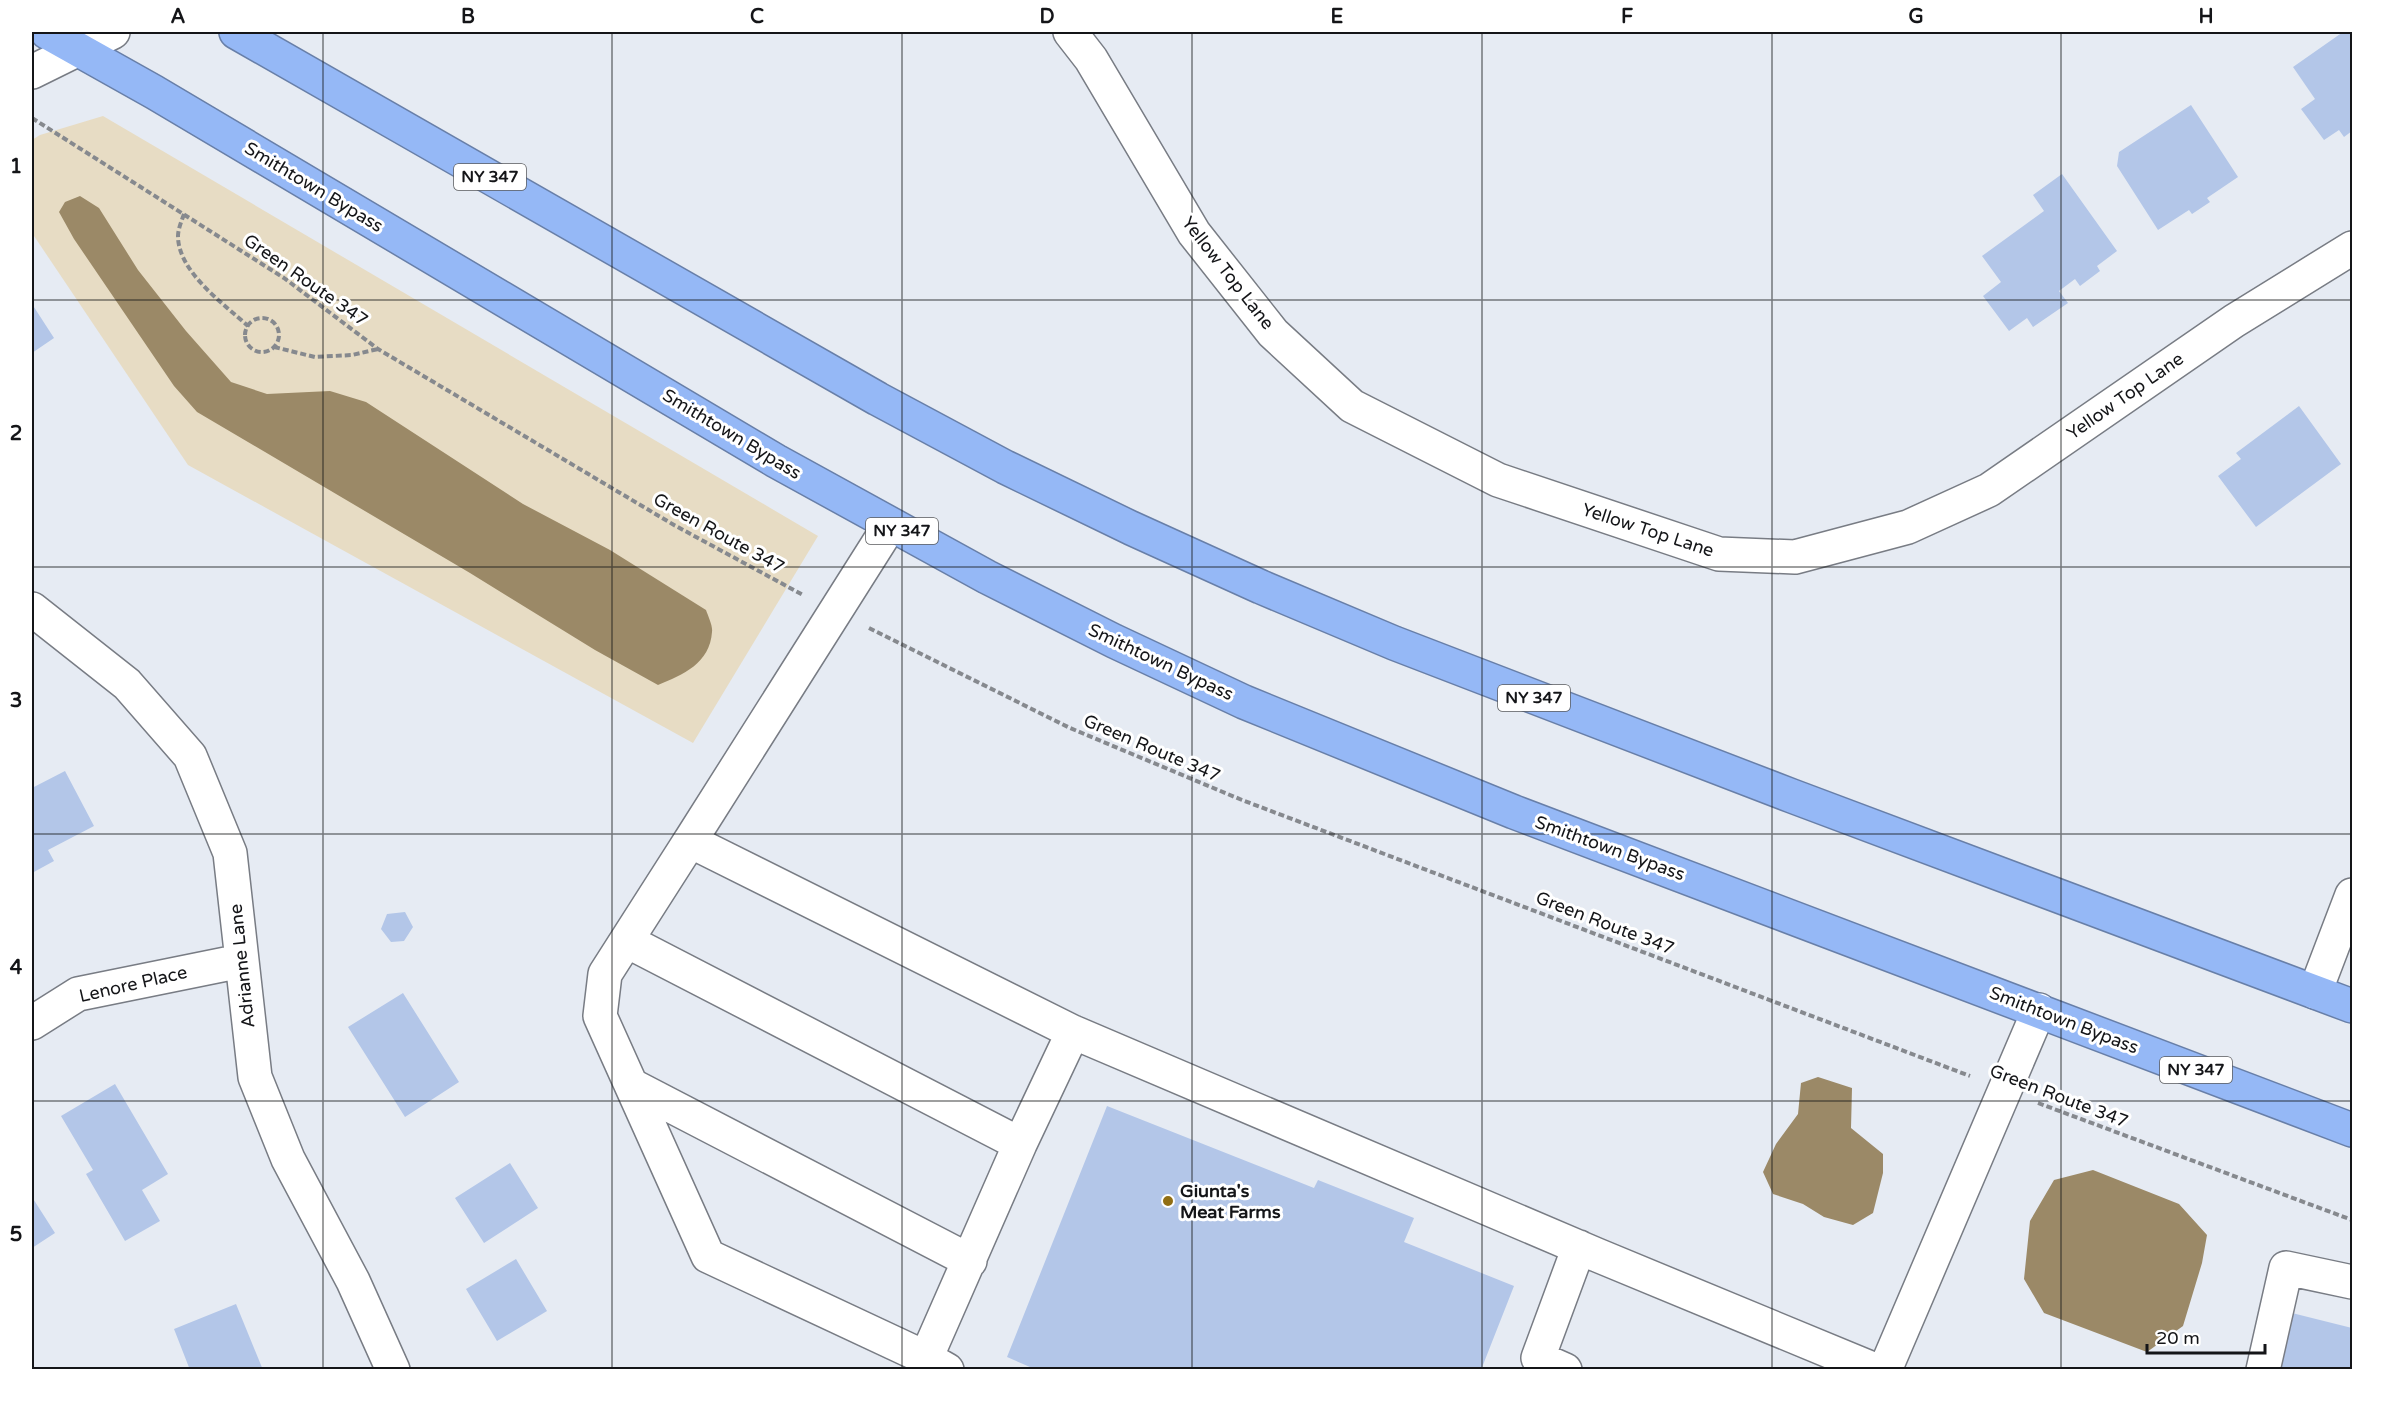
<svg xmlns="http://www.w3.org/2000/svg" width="2384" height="1401" viewBox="0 0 2384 1401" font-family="'Varela Round',sans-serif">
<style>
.green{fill:#e7dcc4}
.water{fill:#9b8967}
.building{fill:#b3c6e8}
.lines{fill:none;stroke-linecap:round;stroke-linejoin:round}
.minor-casing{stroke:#787c84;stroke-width:36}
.highway-casing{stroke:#687fa8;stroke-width:36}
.path{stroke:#86898e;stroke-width:4;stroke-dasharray:6 3;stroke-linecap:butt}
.minor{stroke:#fff;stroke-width:33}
.highway{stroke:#95b8f6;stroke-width:33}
.grid{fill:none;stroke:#141518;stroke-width:1.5;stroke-opacity:0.55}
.poi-dot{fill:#916e14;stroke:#fff;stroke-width:2}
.labels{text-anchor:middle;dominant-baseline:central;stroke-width:6;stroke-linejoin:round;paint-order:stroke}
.shield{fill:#fff;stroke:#5a5b5d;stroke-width:1.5}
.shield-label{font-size:16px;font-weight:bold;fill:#141518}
.street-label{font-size:18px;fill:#141518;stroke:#fff}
.poi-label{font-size:18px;font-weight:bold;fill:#141518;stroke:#fff;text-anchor:start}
.neatline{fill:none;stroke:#141518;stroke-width:2}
.grid-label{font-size:20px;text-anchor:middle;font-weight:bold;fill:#141518}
</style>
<rect width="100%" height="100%" fill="#e6ebf3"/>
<path class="green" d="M 103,116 L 818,536 L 693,743 L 188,465 L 32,233 L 32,140 L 40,135 Z"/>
<path class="water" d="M 80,196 L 99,208 L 138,270 L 186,331 L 231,382 L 267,394 L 330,391 L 366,402 L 523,504 L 610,550 L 706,610 C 708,616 713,626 712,632 C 710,663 683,675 658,685 L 595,650 L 470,573 L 197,412 L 174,386 L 74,239 L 59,212 L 65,202 Z
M 1818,1077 L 1852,1088 L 1851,1128 L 1883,1154 L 1883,1173 L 1873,1213 L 1853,1225 L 1824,1217 L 1803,1204 L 1773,1194 L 1763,1172 L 1776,1144 L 1798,1114 L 1801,1083 Z
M 2093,1170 L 2179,1204 L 2207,1235 L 2202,1263 L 2183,1326 L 2147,1352 L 2044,1313 L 2024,1279 L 2030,1221 L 2054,1180 Z"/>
<path class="building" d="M 2343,32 L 2352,32 L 2352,131 L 2344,137 L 2339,130 L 2324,140 L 2301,109 L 2315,99 L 2293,67 Z
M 2191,105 L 2238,177 L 2207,198 L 2210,202 L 2192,214 L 2189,210 L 2158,230 L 2117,166 L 2119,152 Z
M 2062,174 L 2117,251 L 2097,266 L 2100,271 L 2080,286 L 2075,279 L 2059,291 L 2068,303 L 2033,327 L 2027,318 L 2009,331 L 1983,296 L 2001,282 L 1982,256 L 2044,211 L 2033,195 Z
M 32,304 L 54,338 L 32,353 Z
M 2299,406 L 2341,464 L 2256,527 L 2218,476 L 2241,459 L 2236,453 Z
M 65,771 L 94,826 L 48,850 L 54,861 L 32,873 L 32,788 Z
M 405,912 L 413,927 L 404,941 L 391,942 L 381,929 L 387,914 Z
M 403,993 L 459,1082 L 405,1117 L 348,1027 Z
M 115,1084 L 168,1174 L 142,1190 L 160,1221 L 125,1241 L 86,1174 L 93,1170 L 61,1116 Z
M 1107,1106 L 1314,1188 L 1318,1180 L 1414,1218 L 1404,1242 L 1514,1286 L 1481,1370 L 1037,1370 L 1007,1357 Z
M 510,1163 L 538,1208 L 484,1243 L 455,1198 Z
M 32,1197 L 55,1233 L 32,1248 Z
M 516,1259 L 547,1311 L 497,1341 L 466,1289 Z
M 236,1304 L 263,1370 L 210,1370 L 209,1368 L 190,1370 L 174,1329 Z
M 2284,1311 L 2352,1328 L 2352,1370 L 2270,1370 Z"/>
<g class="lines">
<g class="minor-casing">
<path id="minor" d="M 1070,32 L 1091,59 L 1194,233 L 1273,333 L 1352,406 L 1498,480 L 1719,554 L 1795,557 L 1908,527 L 1989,490 L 2234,321 L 2352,248
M 32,72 L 113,32
M 890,525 L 690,841 L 1073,1032 L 1597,1255 L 1875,1370
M 32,609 L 127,684 L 190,756 L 230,853 L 255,1077 L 288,1159 L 353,1281 L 393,1370
M 690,841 L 605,974 L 600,1016 L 708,1256 L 926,1358
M 627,941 L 1020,1144
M 2315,992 L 2352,895
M 32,1023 L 78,994 L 241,961
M 631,1085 L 970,1261
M 947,1370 L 926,1358 L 1020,1144 L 1073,1032
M 1565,1370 L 1538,1358 L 1579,1247
M 1885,1370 L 2039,1010
M 2263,1370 L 2286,1268 L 2352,1282"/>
</g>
<g class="highway-casing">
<path id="highway" d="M 47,32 L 154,92 L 776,461 L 987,577 L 1114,641 L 1244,702 L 1514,812 L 2352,1130
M 236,32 L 878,399 L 1005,467 L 1131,528 L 1261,587 L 1394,643 L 1792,796 L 2352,1006"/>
</g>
<path class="path" d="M 32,118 L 284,278 L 378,349 L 674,525 L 803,595
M 184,214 C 182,220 178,229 178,236 C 178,272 224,304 248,326
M245 335a17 17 0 1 1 34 0a17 17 0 1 1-34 0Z
M 274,347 L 315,357 L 352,355 L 378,349
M 869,628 L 1070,728 L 1242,800 L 1970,1076
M 2038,1103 L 2352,1220"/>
<use href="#minor" class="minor"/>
<use href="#highway" class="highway"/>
</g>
<path class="grid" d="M 323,32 L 323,1370M 612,32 L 612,1370M 902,32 L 902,1370M 1192,32 L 1192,1370M 1482,32 L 1482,1370M 1772,32 L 1772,1370M 2061,32 L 2061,1370M 32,300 L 2352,300M 32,567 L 2352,567M 32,834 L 2352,834M 32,1101 L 2352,1101"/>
<circle class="poi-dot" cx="1168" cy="1201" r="6"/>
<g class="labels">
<g class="shield">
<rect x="454" y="164" width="72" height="26" rx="4.5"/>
<rect x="866" y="518" width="72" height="26" rx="4.5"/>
<rect x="1498" y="685" width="72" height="26" rx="4.5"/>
<rect x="2160" y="1057" width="72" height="26" rx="4.5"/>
</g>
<g class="shield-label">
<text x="490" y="177">NY 347</text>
<text x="902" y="531">NY 347</text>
<text x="1534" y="698">NY 347</text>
<text x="2196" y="1070">NY 347</text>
</g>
<g class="street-label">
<text transform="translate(314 187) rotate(31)">Smithtown Bypass</text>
<text transform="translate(1228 273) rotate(52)">Yellow Top Lane</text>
<text transform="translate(306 280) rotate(35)">Green Route 347</text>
<text transform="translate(2125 396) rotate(-35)">Yellow Top Lane</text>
<text transform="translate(732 434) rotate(31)">Smithtown Bypass</text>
<text transform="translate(1648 530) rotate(18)">Yellow Top Lane</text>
<text transform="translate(719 533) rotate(29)">Green Route 347</text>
<text transform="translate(1161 662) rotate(25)">Smithtown Bypass</text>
<text transform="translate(1152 748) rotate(23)">Green Route 347</text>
<text transform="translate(1610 848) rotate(20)">Smithtown Bypass</text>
<text transform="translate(1605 923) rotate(21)">Green Route 347</text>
<text transform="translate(242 966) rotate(-96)">Adrianne Lane</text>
<text transform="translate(133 984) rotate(-13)">Lenore Place</text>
<text transform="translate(2064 1020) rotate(21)">Smithtown Bypass</text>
<text transform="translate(2059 1096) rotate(21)">Green Route 347</text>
</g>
<g class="poi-label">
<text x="1180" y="1191">Giunta's<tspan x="1180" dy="21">Meat Farms</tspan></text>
</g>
</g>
<rect width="2384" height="1401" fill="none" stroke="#ffffff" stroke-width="66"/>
<path d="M2147 1344v9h118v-9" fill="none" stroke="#141518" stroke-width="3"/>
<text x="2156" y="1344" font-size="18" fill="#141518" stroke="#ffffff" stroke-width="4.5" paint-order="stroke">20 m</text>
<rect x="33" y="33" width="2318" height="1335" class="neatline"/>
<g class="grid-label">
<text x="178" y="23">A</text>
<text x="468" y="23">B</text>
<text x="757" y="23">C</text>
<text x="1047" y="23">D</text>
<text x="1337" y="23">E</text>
<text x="1627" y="23">F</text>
<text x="1916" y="23">G</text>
<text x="2206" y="23">H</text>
<text x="16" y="173">1</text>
<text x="16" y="440">2</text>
<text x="16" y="707">3</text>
<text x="16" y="974">4</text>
<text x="16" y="1241">5</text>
</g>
</svg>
